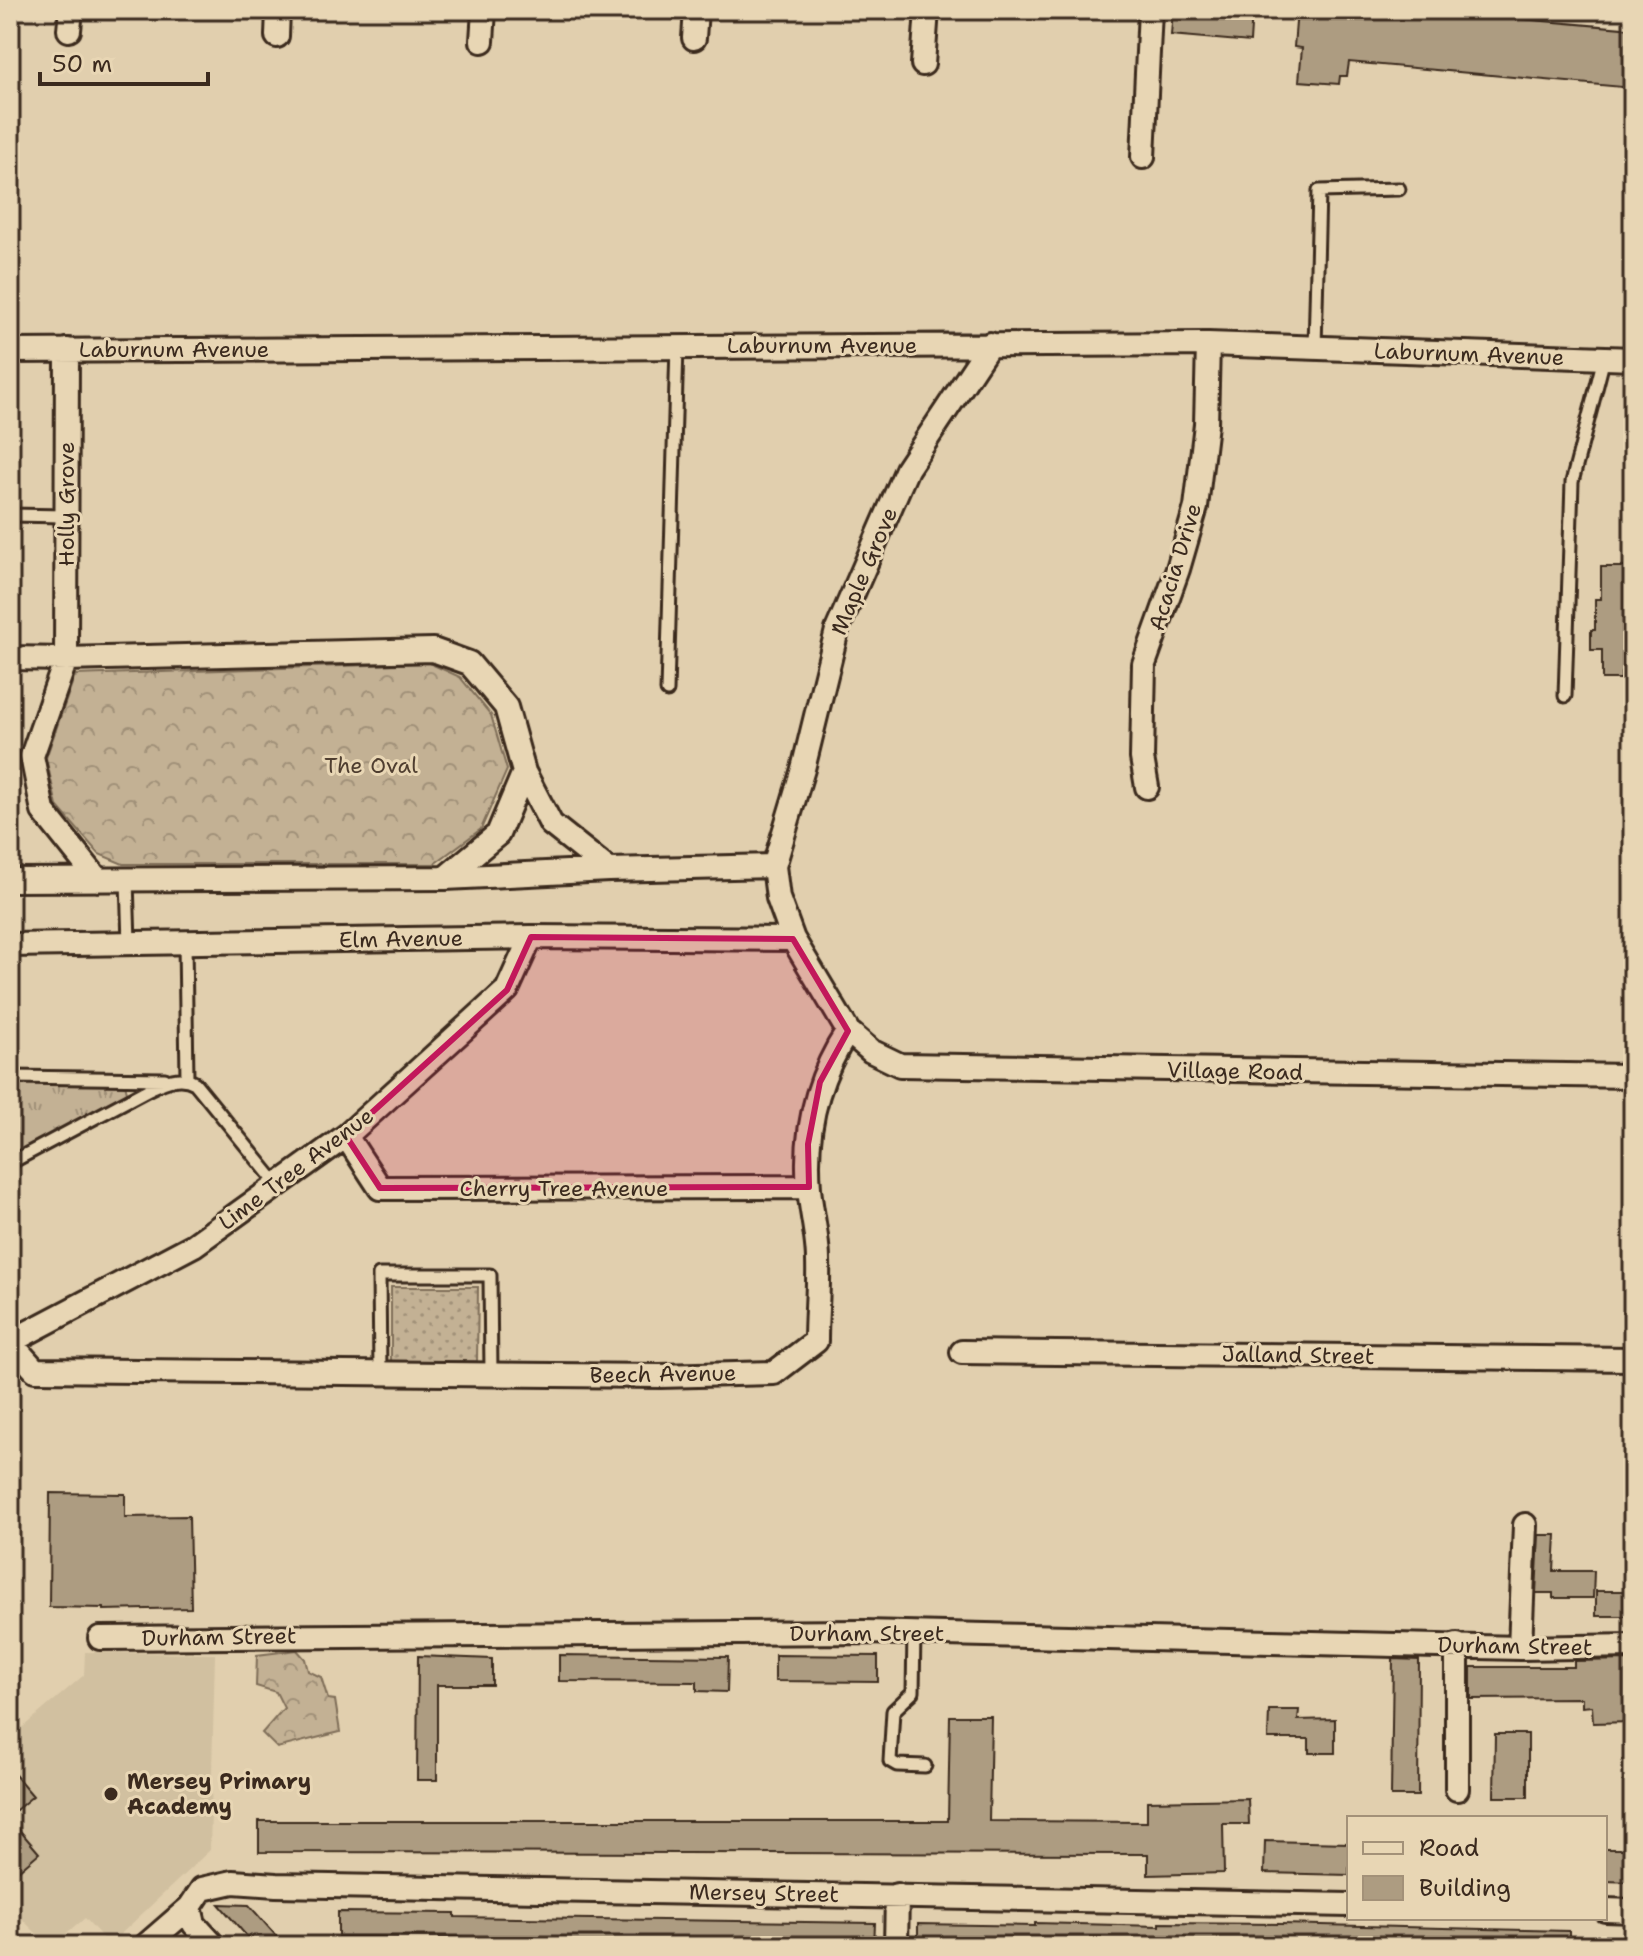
<svg xmlns="http://www.w3.org/2000/svg" width="1643" height="1956" viewBox="0 0 1643 1956" font-family="'Shantell Sans',sans-serif">
<style>
.built{fill:#d1c0a0}
.grass{fill:url(#grass-tufts);stroke:#7f6e59;stroke-width:2}
.forest{fill:url(#forest-crowns);stroke:#7f6e59;stroke-width:2}
.garden{fill:url(#garden-dots);stroke:#7f6e59;stroke-width:2}
.building{fill:#ad9c81;stroke:#3b2a1e;stroke-width:2}
.lines{fill:none;stroke-linecap:round;stroke-linejoin:round}
.lane-casing{stroke:#3b2a1e;stroke-width:17}
.street-casing{stroke:#3b2a1e;stroke-width:28}
.lane{stroke:#e8d6b4;stroke-width:11}
.street{stroke:#e8d6b4;stroke-width:22}
.marked{fill:#c2185b;fill-opacity:0.2;stroke:#c2185b;stroke-width:6;stroke-linejoin:round}
.poi-dot{fill:#3b2a1e;stroke:#e8d6b4;stroke-width:3}
.labels{text-anchor:middle;dominant-baseline:central;stroke-width:6;stroke-linejoin:round;paint-order:stroke}
.street-label{font-size:22px;fill:#3b2a1e;stroke:#e8d6b4}
.park-label{font-size:22px;fill:#4f3e30;stroke:#e8d6b4}
.poi-label{font-size:22px;font-weight:bold;fill:#3b2a1e;stroke:#e8d6b4;text-anchor:start}
</style>
<defs>
<pattern id="grass-tufts" width="24" height="20" patternUnits="userSpaceOnUse" patternTransform="scale(2)"><rect width="24" height="20" fill="#c3b194"/><path d="M3 7l-1-3M5 7V3M7 7l1-3M15 17l-1-3M17 17v-4M19 17l1-3" fill="none" stroke="#a09078"/></pattern>
<pattern id="forest-crowns" width="20" height="18" patternUnits="userSpaceOnUse" patternTransform="scale(2)"><rect width="20" height="18" fill="#c3b194"/><path d="M2 6a3 3 0 1 1 6 0M12 15a3 3 0 1 1 6 0" fill="none" stroke="#a09078"/></pattern>
<pattern id="garden-dots" width="8" height="8" patternUnits="userSpaceOnUse" patternTransform="scale(2)"><rect width="8" height="8" fill="#c3b194"/><path d="M2 2h.1M6 6h.1" fill="none" stroke="#a09078" stroke-width="1.8" stroke-linecap="round"/></pattern>
</defs>
<rect width="100%" height="100%" fill="#e1cfae"/>
<filter id="ink" filterUnits="userSpaceOnUse"><feTurbulence type="fractalNoise" baseFrequency=".0125" numOctaves="2"/><feDisplacementMap in="SourceGraphic" scale="16" xChannelSelector="R" yChannelSelector="G"/><feConvolveMatrix kernelMatrix="1 2 1 2 8 2 1 2 1" color-interpolation-filters="sRGB"/></filter>
<g filter="url(#ink)">
<path class="built" d="M 85,1652 L 215,1654 L 210,1850 L 109,1945 L 85,1918 L 53,1946 L 49,1946 L 10,1907 L 10,1738 L 84,1675 Z"/>
<path class="grass" d="M 111,1082 L 125,1084 L 127,1092 L 120,1102 L 10,1156 L 10,1083 Z"/>
<path class="forest" d="M 429,663 L 460,677 L 491,715 L 507,770 L 481,829 L 434,864 L 123,864 L 99,854 L 57,806 L 46,758 L 75,675 Z
M 297,1650 L 305,1659 L 308,1671 L 321,1677 L 328,1699 L 335,1700 L 340,1732 L 277,1748 L 262,1733 L 284,1708 L 276,1692 L 256,1686 L 257,1655 Z"/>
<path class="garden" d="M 391,1287 L 478,1287 L 477,1361 L 391,1362 Z"/>
<path class="building" d="M 1173,10 L 1252,10 L 1250,42 L 1171,35 Z
M 1297,10 L 1422,10 L 1633,29 L 1633,88 L 1349,62 L 1347,76 L 1340,76 L 1339,84 L 1299,81 L 1302,48 L 1294,47 Z
M 1601,567 L 1633,567 L 1633,673 L 1621,673 L 1621,679 L 1602,679 L 1602,650 L 1591,650 L 1591,630 L 1595,630 L 1595,599 L 1601,599 Z
M 50,1493 L 125,1494 L 125,1517 L 189,1516 L 191,1608 L 104,1610 L 104,1608 L 49,1607 Z
M 1539,1535 L 1556,1535 L 1554,1571 L 1594,1571 L 1593,1598 L 1553,1598 L 1553,1593 L 1536,1593 Z
M 1596,1591 L 1633,1591 L 1633,1616 L 1596,1616 Z
M 559,1655 L 728,1657 L 727,1692 L 697,1691 L 697,1682 L 559,1681 Z
M 775,1655 L 878,1656 L 878,1682 L 775,1681 Z
M 418,1656 L 492,1659 L 492,1685 L 437,1685 L 437,1780 L 417,1780 Z
M 1393,1659 L 1419,1660 L 1418,1796 L 1391,1796 Z
M 1633,1660 L 1633,1722 L 1593,1723 L 1592,1706 L 1582,1707 L 1582,1698 L 1471,1699 L 1471,1667 L 1574,1667 L 1574,1661 Z
M 1269,1710 L 1299,1710 L 1298,1720 L 1335,1719 L 1335,1753 L 1309,1753 L 1309,1739 L 1268,1739 Z
M 950,1716 L 991,1716 L 989,1821 L 1147,1822 L 1147,1801 L 1248,1799 L 1249,1824 L 1223,1824 L 1224,1873 L 1148,1875 L 1148,1854 L 259,1852 L 259,1821 L 948,1821 Z
M 1495,1734 L 1528,1734 L 1528,1797 L 1494,1797 Z
M 10,1769 L 33,1796 L 10,1815 Z
M 10,1819 L 39,1853 L 10,1878 Z
M 1265,1841 L 1349,1843 L 1349,1875 L 1264,1873 Z
M 1605,1849 L 1633,1849 L 1633,1882 L 1605,1881 Z
M 219,1904 L 249,1905 L 285,1946 L 255,1946 Z
M 338,1912 L 455,1913 L 455,1917 L 875,1923 L 874,1946 L 675,1946 L 462,1940 L 462,1937 L 338,1936 Z
M 1035,1923 L 1160,1926 L 1160,1923 L 1281,1924 L 1569,1931 L 1569,1946 L 918,1946 L 918,1924 L 1035,1926 Z"/>
<g class="lines">
<g class="lane-casing">
<path id="lane" d="M 1315,348 L 1319,191 L 1399,189
M 10,515 L 66,516
M 667,691 L 677,346
M 1565,696 L 1572,482 L 1604,358
M 127,880 L 129,943
M 185,943 L 187,1078
M 10,1077 L 165,1079
M 10,1163 L 149,1089 C 164,1082 179,1074 195,1083 L 278,1185
M 380,1373 L 379,1275 L 490,1275 L 491,1374
M 914,1633 L 913,1692 L 893,1711 L 890,1761 L 897,1765 L 925,1766"/>
</g>
<g class="street-casing">
<path id="street" d="M 69,30 L 71,10
M 277,36 L 278,10
M 694,38 L 696,10
M 482,41 L 484,10
M 923,64 L 927,10
M 1143,157 L 1150,10
M 10,351 L 1208,344 L 1633,359
M 10,658 L 66,659 L 67,350
M 1147,787 L 1142,758 L 1144,664 L 1178,569 L 1196,507 L 1206,424 L 1208,344
M 445,878 L 498,834 L 524,772
M 10,880 L 445,878 L 609,870 L 774,866
M 98,880 L 43,811 L 32,756 L 66,659 L 433,650 L 469,663 L 506,707 L 524,772 L 551,824 L 609,870
M 531,937 L 507,990 L 346,1136 L 194,1245 L 10,1342 L 35,1370 L 660,1376 L 774,1373 L 816,1341 C 816,1314 819,1287 818,1261 C 818,1237 811,1212 809,1188 C 804,1131 817,1078 848,1031 L 793,939 L 778,898 L 774,866 L 803,769 L 837,630 L 907,469 L 990,344
M 10,945 L 531,937 L 793,939
M 848,1031 L 871,1051 L 900,1065 L 1633,1076
M 346,1136 L 380,1188 L 809,1187
M 962,1352 L 1633,1359
M 100,1638 L 864,1632 L 1520,1648 L 1633,1646
M 1520,1648 L 1525,1525
M 1457,1789 L 1457,1645
M 1605,1910 L 1633,1911
M 145,1946 L 190,1907
M 214,1946 L 194,1924 L 190,1907 L 202,1889 L 233,1882 L 276,1885 L 1349,1905
M 896,1946 L 897,1895"/>
</g>
<use href="#lane" class="lane"/>
<use href="#street" class="street"/>
</g>
</g>
<path class="marked" d="M 531,937 L 793,939 L 848,1031 L 820,1082 L 808,1144 L 809,1187 L 380,1188 L 346,1136 L 507,990 Z"/>
<circle class="poi-dot" cx="111" cy="1794" r="8"/>
<g class="labels">
<g class="street-label">
<text x="822" y="345">Laburnum Avenue</text>
<text x="174" y="349">Laburnum Avenue</text>
<text transform="translate(1469 354) rotate(2)">Laburnum Avenue</text>
<text transform="translate(66 504) rotate(-90)">Holly Grove</text>
<text transform="translate(1175 567) rotate(-73)">Acacia Drive</text>
<text transform="translate(864 571) rotate(-67)">Maple Grove</text>
<text transform="translate(401 939) rotate(-1)">Elm Avenue</text>
<text transform="translate(1235 1071) rotate(1)">Village Road</text>
<text transform="translate(296 1169) rotate(-37)">Lime Tree Avenue</text>
<text x="564" y="1188">Cherry Tree Avenue</text>
<text transform="translate(1298 1355) rotate(1)">Jalland Street</text>
<text transform="translate(663 1374) rotate(-1)">Beech Avenue</text>
<text x="867" y="1633">Durham Street</text>
<text transform="translate(219 1637) rotate(-1)">Durham Street</text>
<text transform="translate(1515 1646) rotate(1)">Durham Street</text>
<text transform="translate(764 1893) rotate(1)">Mersey Street</text>
</g>
<g class="park-label">
<text x="371" y="765">The Oval</text>
</g>
<g class="poi-label">
<text x="127" y="1781">Mersey Primary<tspan x="127" dy="25">Academy</tspan></text>
</g>
</g>
<rect width="1643" height="1956" fill="none" stroke="#e8d6b4" stroke-width="40"/>
<rect x="20" y="20" width="1603" height="1916" fill="none" stroke="#3b2a1e" stroke-width="3" filter="url(#ink)"/>
<rect x="1347" y="1816" width="260" height="104" fill="#e8d6b4" stroke="#a39178" stroke-width="2"/>
<rect x="1363" y="1842" width="40" height="12" fill="#e8d6b4" stroke="#a39178" stroke-width="2"/>
<text x="1419" y="1856" font-size="24" fill="#3b2a1e">Road</text>
<rect x="1363" y="1876" width="40" height="24" fill="#ad9c81" stroke="#a39178" stroke-width="2"/>
<text x="1419" y="1896" font-size="24" fill="#3b2a1e">Building</text>
<path d="M40 72v12h168v-12" fill="none" stroke="#3b2a1e" stroke-width="4"/>
<text x="52" y="72" font-size="24" fill="#3b2a1e" stroke="#e8d6b4" stroke-width="6" paint-order="stroke">50 m</text>
</svg>
